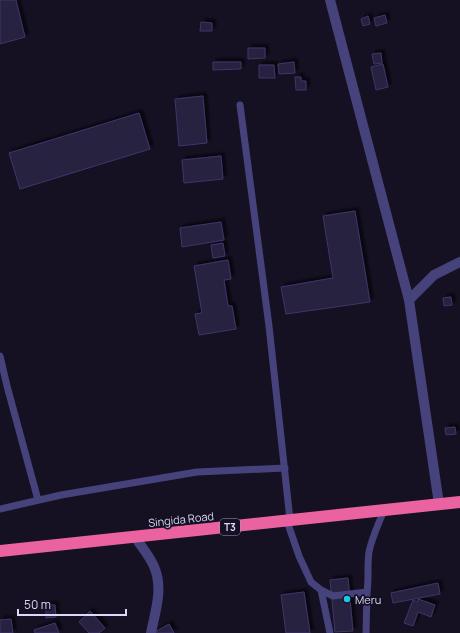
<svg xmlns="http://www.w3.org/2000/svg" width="460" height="633" viewBox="0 0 460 633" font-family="Manrope,sans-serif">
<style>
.building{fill:#282041;stroke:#41356a;filter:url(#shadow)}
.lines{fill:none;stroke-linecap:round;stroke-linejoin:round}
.lane{stroke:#46427c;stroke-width:7}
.street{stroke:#46427c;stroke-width:10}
.highway{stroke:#ea63a0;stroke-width:12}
.poi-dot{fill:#1ec8e1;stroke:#151123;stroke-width:1.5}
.labels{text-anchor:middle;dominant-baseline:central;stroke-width:3.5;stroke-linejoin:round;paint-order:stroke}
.shield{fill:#151123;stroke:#a19cba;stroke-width:1}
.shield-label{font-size:10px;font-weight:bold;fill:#ddd8fa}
.street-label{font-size:11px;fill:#ddd8fa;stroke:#151123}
.poi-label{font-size:11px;fill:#ddd8fa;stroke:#151123;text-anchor:start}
</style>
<defs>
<filter id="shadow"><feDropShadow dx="3.5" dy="-3.5" stdDeviation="1" flood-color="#0009"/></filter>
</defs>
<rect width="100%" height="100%" fill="#151123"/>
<path class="building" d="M 0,0 L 16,0 L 25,37 L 0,44 Z
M 385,15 L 387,23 L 376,26 L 374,18 Z
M 368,16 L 370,24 L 363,26 L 361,19 Z
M 201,22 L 212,23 L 212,31 L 200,31 Z
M 248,48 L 265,48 L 265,58 L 248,59 Z
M 381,53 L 382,63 L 374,64 L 372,54 Z
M 213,62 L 241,62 L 241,69 L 213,70 Z
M 294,62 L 295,73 L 279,74 L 278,64 Z
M 383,64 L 388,87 L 376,90 L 371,67 Z
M 259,65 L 274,65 L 275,78 L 259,78 Z
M 295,77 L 301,77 L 301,81 L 306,81 L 306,90 L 296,90 Z
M 203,96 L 207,143 L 179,146 L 175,99 Z
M 139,113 L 150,149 L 20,189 L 9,153 Z
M 221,156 L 223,179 L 184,183 L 182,160 Z
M 355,211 L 370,302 L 286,314 L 281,287 L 333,278 L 323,216 Z
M 221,222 L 224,240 L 182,247 L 180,228 Z
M 223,243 L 225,256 L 213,258 L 211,245 Z
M 228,260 L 231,279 L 224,280 L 228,306 L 232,306 L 236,329 L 199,335 L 195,314 L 202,313 L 194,266 Z
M 451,297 L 452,305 L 444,306 L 443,298 Z
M 455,427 L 456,434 L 446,435 L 445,428 Z
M 348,578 L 353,631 L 335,632 L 330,580 Z
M 438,583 L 440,594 L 393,603 L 391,593 Z
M 304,592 L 310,633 L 286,633 L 281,595 Z
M 418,599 L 435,605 L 431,617 L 418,612 L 413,626 L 404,623 L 413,600 L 417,602 Z
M 46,605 L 55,605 L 56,617 L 46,618 Z
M 90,611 L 105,628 L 99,633 L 89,633 L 79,622 Z
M 11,619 L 13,633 L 0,633 L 0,620 Z
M 55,623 L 59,633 L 35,633 L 34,630 Z
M 169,624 L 174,633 L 153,633 Z"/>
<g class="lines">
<path class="lane" d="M 240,105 L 269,326 L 290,520
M 0,356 L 7,386 L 38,500
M 0,509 L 61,495 L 197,472 L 285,468
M 287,521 L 299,556 L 311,582 L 321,590 L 333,596 L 367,592 C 369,579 367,565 369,552 C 372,537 379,523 384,510
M 321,590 L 330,633
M 366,633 L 367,592"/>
<path class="street" d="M 330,0 L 409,300 L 439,504
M 409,300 L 434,275 L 460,262
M 135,537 C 141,546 152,559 155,569 C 163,590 155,612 151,633"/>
<path class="highway" d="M 0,551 L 460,502"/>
</g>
<circle class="poi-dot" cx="347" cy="599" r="4"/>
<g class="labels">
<rect class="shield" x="220" y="519" width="20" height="16" rx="3"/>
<g class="shield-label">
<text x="230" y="527">T3</text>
</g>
<g class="street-label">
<text transform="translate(181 519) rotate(-6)">Singida Road</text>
</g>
<g class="poi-label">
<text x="355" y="599">Meru</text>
</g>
</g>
<path d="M18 609v6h108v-6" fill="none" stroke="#ddd8fa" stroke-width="2"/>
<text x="24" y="609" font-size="12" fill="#ddd8fa" stroke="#151123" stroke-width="3" paint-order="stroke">50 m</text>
</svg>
